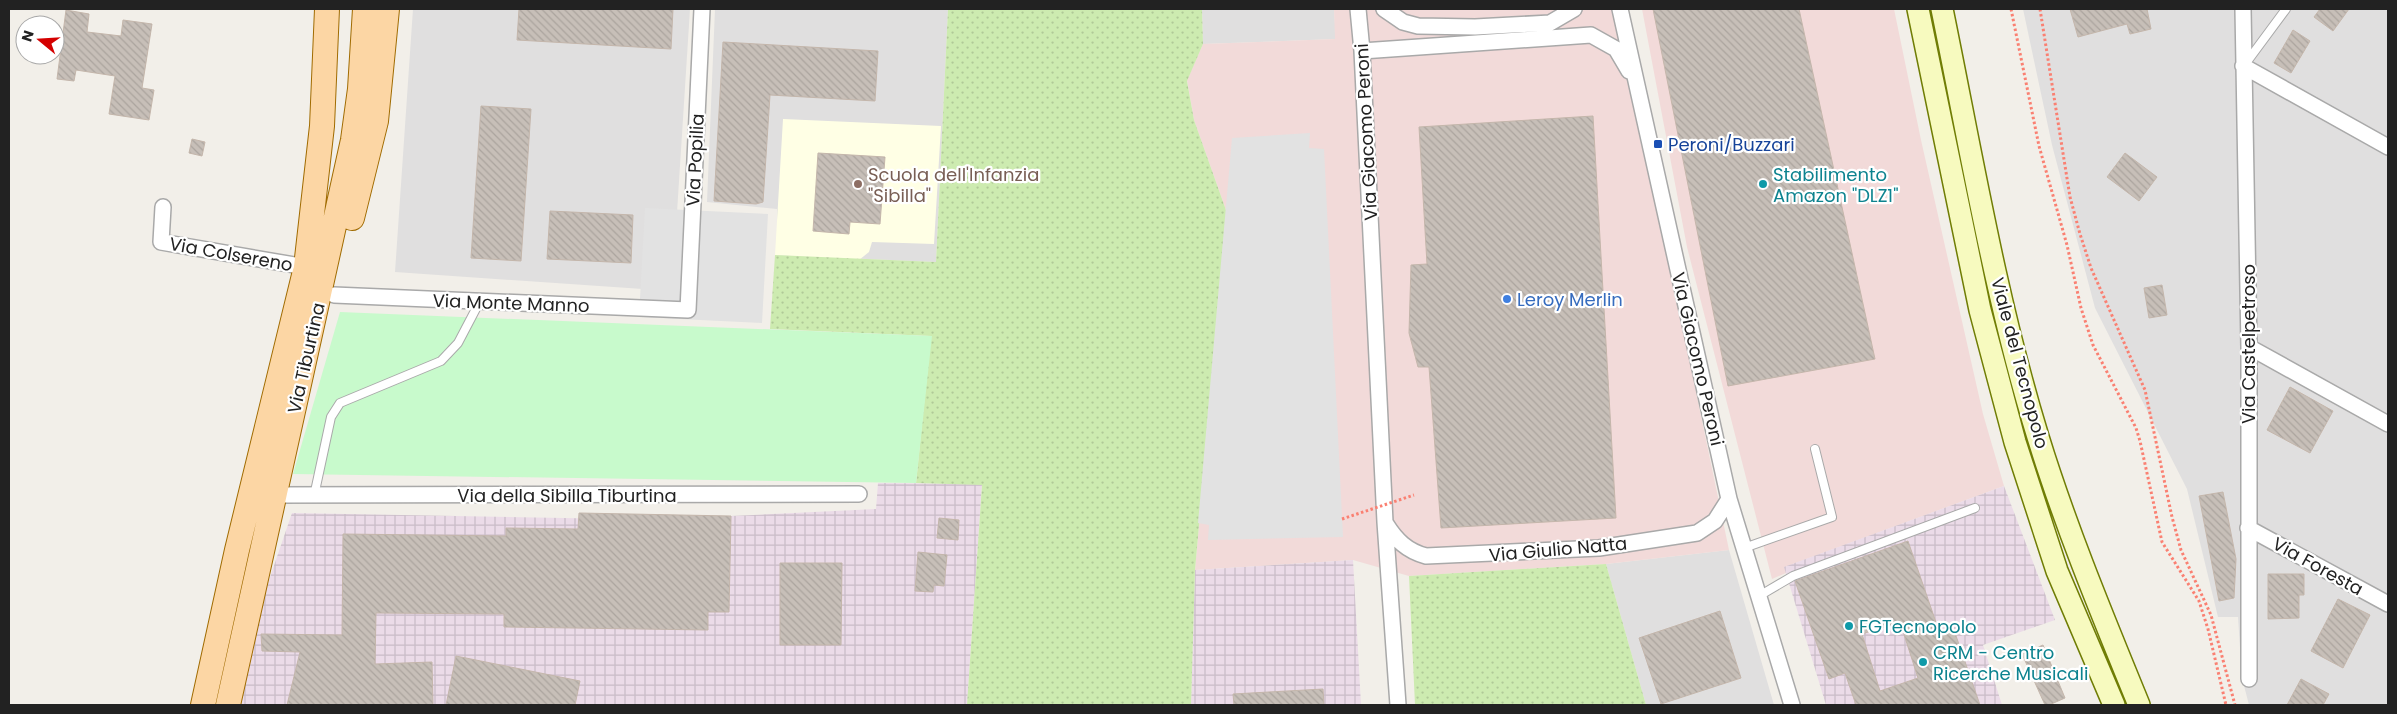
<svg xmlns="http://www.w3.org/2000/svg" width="2397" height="714" viewBox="0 0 2397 714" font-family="Poppins,sans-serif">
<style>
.residential{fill:#e0dfdf}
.commercial{fill:#f2dad9}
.industrial{fill:url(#industrial-grid)}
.education{fill:#ffffe5}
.grass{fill:url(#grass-dots)}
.park{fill:#c8facc}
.parking{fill:#e2e2e2}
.building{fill:url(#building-back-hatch);stroke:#c4b6ab;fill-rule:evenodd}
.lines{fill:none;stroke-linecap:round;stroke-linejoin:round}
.lane-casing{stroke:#a9a9a9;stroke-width:10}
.street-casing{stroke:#a9a9a9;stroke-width:18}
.secondary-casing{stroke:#707d05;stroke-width:24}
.primary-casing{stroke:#a06b00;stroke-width:26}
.path{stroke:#fa8072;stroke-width:3;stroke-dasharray:2.5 2.5;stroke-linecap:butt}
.lane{stroke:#fff;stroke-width:8}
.street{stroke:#fff;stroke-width:15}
.secondary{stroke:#f7fabf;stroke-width:21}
.primary{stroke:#fcd6a4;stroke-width:24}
.path-bridge{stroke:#fa8072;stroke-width:3;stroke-dasharray:2.5 2.5;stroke-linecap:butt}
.transit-dot{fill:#1a4fb4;stroke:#fff;stroke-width:2}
.education-dot{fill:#8d6e63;stroke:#fff;stroke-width:2}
.culture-dot{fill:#0f9aa8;stroke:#fff;stroke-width:2}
.shop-dot{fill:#3f7fe0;stroke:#fff;stroke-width:2}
.labels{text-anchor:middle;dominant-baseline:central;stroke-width:4.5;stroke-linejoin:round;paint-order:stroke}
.street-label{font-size:18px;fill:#222;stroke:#fff}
.transit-label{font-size:18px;fill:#164399;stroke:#fff;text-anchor:start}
.education-label{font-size:18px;fill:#785e54;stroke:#fff;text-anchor:start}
.culture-label{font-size:18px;fill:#0d838f;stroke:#fff;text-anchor:start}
.shop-label{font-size:18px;fill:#366cbe;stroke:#fff;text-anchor:start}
</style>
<defs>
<pattern id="industrial-grid" width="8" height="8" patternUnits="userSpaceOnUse" patternTransform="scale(1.25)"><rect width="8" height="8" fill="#ebdbe8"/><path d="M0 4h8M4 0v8" fill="none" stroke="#c9bcc7"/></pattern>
<pattern id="grass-dots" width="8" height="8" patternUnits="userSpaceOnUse" patternTransform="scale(1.25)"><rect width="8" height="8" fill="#cdebb0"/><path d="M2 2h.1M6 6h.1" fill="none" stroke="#b0c997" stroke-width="1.8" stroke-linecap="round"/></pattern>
<pattern id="building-back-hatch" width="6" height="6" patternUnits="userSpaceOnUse" patternTransform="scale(1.25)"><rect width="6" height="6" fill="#c7bfb8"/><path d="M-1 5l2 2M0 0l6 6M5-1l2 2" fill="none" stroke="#aba49e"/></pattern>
</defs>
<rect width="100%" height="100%" fill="#f2efe9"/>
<path class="residential" d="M 413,9 L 690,9 L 672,291 L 395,272 Z
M 715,9 L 948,9 L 936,262 L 777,255 L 777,209 L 707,202 Z
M 1202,9 L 1334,9 L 1336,39 L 1203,44 Z
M 2023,9 L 2388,9 L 2388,705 L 2249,705 L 2242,678 L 2238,617 L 2218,617 L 2187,489 L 2095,308 L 2052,145 Z
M 1729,550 L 1774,705 L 1646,705 L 1606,564 Z"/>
<path class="commercial" d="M 1334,9 L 1616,9 L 1729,550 L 1606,564 L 1409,576 L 1353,560 L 1195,570 L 1227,213 L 1194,120 L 1187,80 L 1203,44 L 1335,39 Z
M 1642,9 L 1894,9 L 1921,140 L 1983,414 L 2004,486 L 1785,567 L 1786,573 L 1772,579 L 1687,247 Z"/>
<path class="industrial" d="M 878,483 L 982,484 L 967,705 L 235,705 L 257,615 L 292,513 L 731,521 L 731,516 L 876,509 Z
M 2004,486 L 2055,620 L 1983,645 L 2002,705 L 1826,705 L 1784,567 Z
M 1353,560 L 1361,705 L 1191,705 L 1195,570 Z"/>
<path class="education" d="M 783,119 L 941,126 L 934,244 L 872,242 L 869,252 L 859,260 L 775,255 Z"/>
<path class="grass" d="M 948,9 L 1202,9 L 1203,44 L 1187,81 L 1194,120 L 1227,213 L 1195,570 L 1191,705 L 967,705 L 982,485 L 916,483 L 931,336 L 770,329 L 775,255 L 936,262 Z
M 1606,564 L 1646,705 L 1415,705 L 1409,576 Z"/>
<path class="park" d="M 340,312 L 932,336 L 916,483 L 293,474 Z"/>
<path class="parking" d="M 1310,133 L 1309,148 L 1324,149 L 1343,537 L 1208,540 L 1209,525 L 1198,523 L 1232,138 Z
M 645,208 L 768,214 L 762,323 L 639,317 Z"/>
<path class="building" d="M 519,9 L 673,9 L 671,49 L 517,40 Z
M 1653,9 L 1799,9 L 1875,359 L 1728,386 Z
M 2070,9 L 2147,9 L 2151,29 L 2130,34 L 2127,24 L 2078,37 Z
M 2320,9 L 2349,9 L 2333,31 L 2314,17 Z
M 66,10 L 89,14 L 87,32 L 121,36 L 123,20 L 152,24 L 142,88 L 154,90 L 149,120 L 109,114 L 115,76 L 76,70 L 74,81 L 57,79 Z
M 2293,30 L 2310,41 L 2291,73 L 2274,63 Z
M 723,42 L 878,51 L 875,101 L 770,95 L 763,202 L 756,204 L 714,201 Z
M 481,106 L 531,109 L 521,261 L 471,258 Z
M 1593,116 L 1616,518 L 1441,528 L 1429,367 L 1418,367 L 1409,333 L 1411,265 L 1427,264 L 1419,127 Z
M 192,139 L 205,142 L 202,156 L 189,153 Z
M 818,153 L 885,157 L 880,224 L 850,222 L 849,234 L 813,231 Z
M 2125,153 L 2157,177 L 2139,201 L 2107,177 Z
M 550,211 L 633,215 L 631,263 L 547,259 Z
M 2162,285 L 2167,315 L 2149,318 L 2144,288 Z
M 2290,387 L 2333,411 L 2310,453 L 2267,430 Z
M 2223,492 L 2236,559 L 2234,598 L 2219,601 L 2199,496 Z
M 579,513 L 731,516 L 729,612 L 708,612 L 708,630 L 504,627 L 504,614 L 376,613 L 375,664 L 432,662 L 433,705 L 287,705 L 300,652 L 262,651 L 261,634 L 342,635 L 343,534 L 506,536 L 506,528 L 578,529 Z
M 939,518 L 959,520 L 958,540 L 937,538 Z
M 1908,541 L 1940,634 L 1954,630 L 1980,705 L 1856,705 L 1845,673 L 1829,679 L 1795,581 ZM 1900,622 L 1918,678 L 1880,691 L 1862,634 Z
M 918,552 L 947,555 L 944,586 L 934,585 L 933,592 L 915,591 Z
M 780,563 L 842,563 L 841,645 L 780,645 Z
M 2268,574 L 2304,574 L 2304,595 L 2299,595 L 2299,618 L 2268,619 Z
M 2338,599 L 2370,615 L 2343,668 L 2311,651 Z
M 1720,611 L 1741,678 L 1661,704 L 1639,638 Z
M 2043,645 L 2065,698 L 2049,705 L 2045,705 L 2022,654 Z
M 456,656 L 580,681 L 575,705 L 446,705 Z
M 2301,679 L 2329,694 L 2323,705 L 2287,705 Z
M 1323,689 L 1324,705 L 1234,705 L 1233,694 Z"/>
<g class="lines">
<g class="lane-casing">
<path id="lane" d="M 2246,63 L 2286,9
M 314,496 L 331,417 L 340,403 L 441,361 L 458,343 L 479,303
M 1744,548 L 1832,517 L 1815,449
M 1759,596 L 1793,576 L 1975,508"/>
</g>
<g class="street-casing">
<path id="street" d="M 1358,9 L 1362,51 L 1385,522 L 1398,705
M 1384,9 L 1403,22 L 1418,26 L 1475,27 L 1550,23 L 1574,9
M 1620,9 L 1729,499 L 1792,705
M 2243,9 L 2249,347 L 2249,679
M 1362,51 L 1591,35 L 1616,49 L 1629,71
M 2243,66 L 2388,147
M 163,207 L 161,242 L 306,267
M 334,295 L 688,310 L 702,9
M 2249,347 L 2388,424
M 275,495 L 859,494
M 1386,524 C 1396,540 1407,551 1426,556 L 1599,548 L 1697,533 L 1715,521 L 1729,499
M 2248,528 L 2388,604"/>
</g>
<g class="secondary-casing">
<path id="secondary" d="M 1918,9 L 1980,310 L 2015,442 L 2057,571 L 2114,705
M 1942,9 C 1971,151 1995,297 2038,437 C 2066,528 2103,617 2139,705"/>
</g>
<g class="primary-casing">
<path id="primary" d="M 352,218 L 376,121 L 387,9
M 203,705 L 237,550 L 306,267 L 322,126 L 327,9
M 228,705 L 353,140 L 360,89 L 365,9"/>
</g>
<path class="path" d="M 2011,9 L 2039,146 L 2067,245 L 2081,308 L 2093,345 L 2136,428 L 2140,441 L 2162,542 L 2199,601 L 2208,629 L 2226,705
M 2040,9 L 2070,197 L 2080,234 L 2091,268 L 2145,390 L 2172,517 L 2181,550 L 2211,615 L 2235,705"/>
<use href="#lane" class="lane"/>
<use href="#street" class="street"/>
<use href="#secondary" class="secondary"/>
<use href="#primary" class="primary"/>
<path class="path-bridge" d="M 1342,519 L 1414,495"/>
</g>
<rect class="transit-dot" x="1653" y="139" width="10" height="10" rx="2.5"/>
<circle class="education-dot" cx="858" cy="184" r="5"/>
<g class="culture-dot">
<circle cx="1763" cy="184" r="5"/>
<circle cx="1849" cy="626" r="5"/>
<circle cx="1923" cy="662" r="5"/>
</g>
<circle class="shop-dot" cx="1507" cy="299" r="5"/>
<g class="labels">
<g class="street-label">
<text transform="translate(1366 132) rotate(-93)">Via Giacomo Peroni</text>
<text transform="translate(695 160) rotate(-87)">Via Popilia</text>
<text transform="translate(231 254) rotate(10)">Via Colsereno</text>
<text transform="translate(511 303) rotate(2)">Via Monte Manno</text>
<text transform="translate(2248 344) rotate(-90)">Via Castelpetroso</text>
<text transform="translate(306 358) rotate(-77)">Via Tiburtina</text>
<text transform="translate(1698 359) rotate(77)">Via Giacomo Peroni</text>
<text transform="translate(2020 363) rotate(75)">Viale del Tecnopolo</text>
<text x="567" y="495">Via della Sibilla Tiburtina</text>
<text transform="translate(1558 549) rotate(-5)">Via Giulio Natta</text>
<text transform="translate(2318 566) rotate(29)">Via Foresta</text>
</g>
<g class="transit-label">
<text x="1668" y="144">Peroni/Buzzari</text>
</g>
<g class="education-label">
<text x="868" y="174">Scuola dell'Infanzia<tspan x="868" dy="21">"Sibilla"</tspan></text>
</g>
<g class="culture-label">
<text x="1773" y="174">Stabilimento<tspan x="1773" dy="21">Amazon "DLZ1"</tspan></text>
<text x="1859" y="626">FGTecnopolo</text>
<text x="1933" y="652">CRM - Centro<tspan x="1933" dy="21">Ricerche Musicali</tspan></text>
</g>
<g class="shop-label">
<text x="1517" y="299">Leroy Merlin</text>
</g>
</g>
<rect width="2397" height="714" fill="none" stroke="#222222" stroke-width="20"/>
<g transform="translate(40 40) rotate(288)"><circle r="24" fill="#ffffff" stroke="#a7a7a7"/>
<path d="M0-4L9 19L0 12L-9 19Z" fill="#d40000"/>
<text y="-8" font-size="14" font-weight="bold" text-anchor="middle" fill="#222222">N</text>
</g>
</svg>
